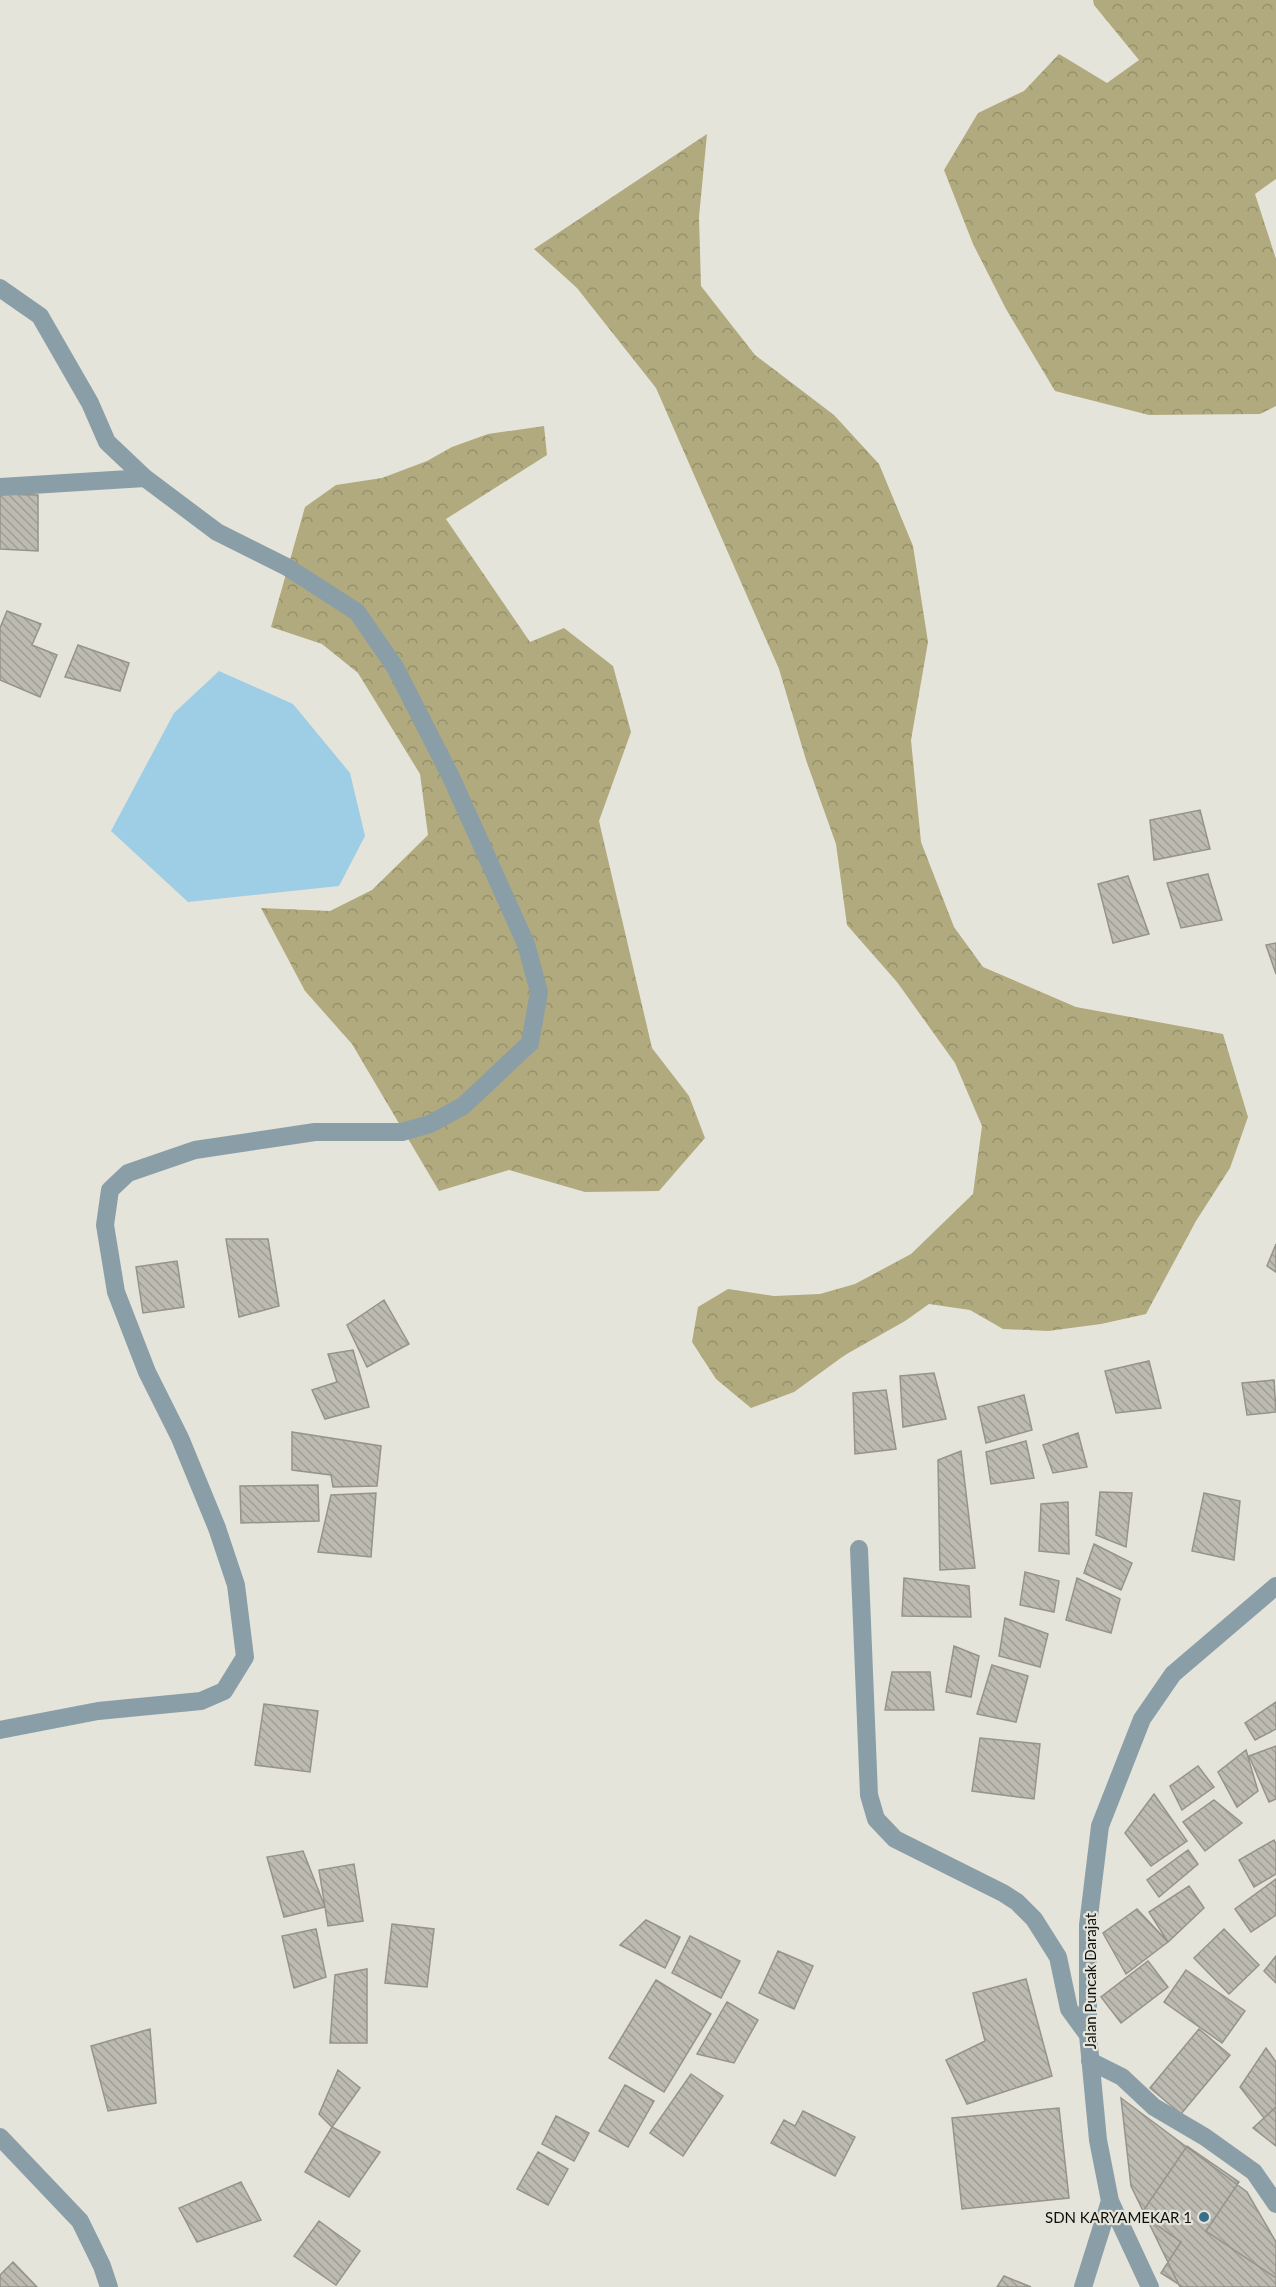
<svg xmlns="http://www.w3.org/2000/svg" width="1276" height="2287" viewBox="0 0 1276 2287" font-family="Lato,sans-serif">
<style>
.forest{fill:url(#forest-crowns)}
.water{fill:#9ecde6}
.building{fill:url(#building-back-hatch);stroke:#95948b;stroke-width:1.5}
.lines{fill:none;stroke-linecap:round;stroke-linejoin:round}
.minor{stroke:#8a9ea8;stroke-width:18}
.poi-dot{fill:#386f8a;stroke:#e5e4da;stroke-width:2}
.labels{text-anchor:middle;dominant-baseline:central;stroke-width:4.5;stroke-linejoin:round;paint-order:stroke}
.street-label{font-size:15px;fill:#0e0e0a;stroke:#e5e4da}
.poi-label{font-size:15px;fill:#0e0e0a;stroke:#e5e4da;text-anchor:end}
</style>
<defs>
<pattern id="forest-crowns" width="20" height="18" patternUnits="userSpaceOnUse" patternTransform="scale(1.5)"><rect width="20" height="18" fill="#b0aa7e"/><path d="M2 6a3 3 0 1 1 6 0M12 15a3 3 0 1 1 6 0" fill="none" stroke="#96916c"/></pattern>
<pattern id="building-back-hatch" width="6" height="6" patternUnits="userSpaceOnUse" patternTransform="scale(1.5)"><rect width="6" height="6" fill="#bcbab1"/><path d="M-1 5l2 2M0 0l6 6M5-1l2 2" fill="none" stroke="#a09f97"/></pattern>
</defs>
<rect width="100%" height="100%" fill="#e5e4da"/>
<path class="forest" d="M 1093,0 L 1276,0 L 1276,179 L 1255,194 L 1276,259 L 1276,406 L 1260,414 L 1149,415 L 1055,391 L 1006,309 L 973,244 L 944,170 L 978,113 L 1024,91 L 1059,54 L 1107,83 L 1139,60 L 1094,5 Z
M 707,134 L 699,217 L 701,286 L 755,355 L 834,415 L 879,464 L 913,546 L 928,642 L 911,740 L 921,842 L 954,927 L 983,967 L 1076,1007 L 1223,1034 L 1248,1117 L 1230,1168 L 1196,1221 L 1146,1314 L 1101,1324 L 1048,1331 L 1003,1329 L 970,1310 L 929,1304 L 905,1321 L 845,1355 L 794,1392 L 751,1408 L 716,1379 L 692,1342 L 698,1307 L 728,1289 L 774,1296 L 820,1294 L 855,1284 L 911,1254 L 973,1194 L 982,1126 L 955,1063 L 897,982 L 847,925 L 836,844 L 806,760 L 779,669 L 656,388 L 577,288 L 534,249 Z
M 544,426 L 547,455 L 446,519 L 530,642 L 564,628 L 613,666 L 631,732 L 599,821 L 652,1048 L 689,1096 L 705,1138 L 659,1191 L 585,1192 L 509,1170 L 439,1191 L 352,1044 L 305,991 L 261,908 L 330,911 L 372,890 L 428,835 L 420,774 L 358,673 L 322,644 L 271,627 L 305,507 L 336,485 L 382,478 L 427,461 L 452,447 L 488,434 Z"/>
<path class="water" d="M 219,671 L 293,704 L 350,773 L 365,836 L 339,886 L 188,902 L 111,831 L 174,713 Z"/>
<path class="building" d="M 0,494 L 38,495 L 38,551 L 0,549 Z
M 7,611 L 41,624 L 32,645 L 57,655 L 40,697 L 0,680 L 0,628 Z
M 78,645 L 129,663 L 120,691 L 65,677 Z
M 1200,810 L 1210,849 L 1154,860 L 1150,820 Z
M 1208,874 L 1222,920 L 1181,928 L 1167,883 Z
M 1128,876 L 1149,934 L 1113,943 L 1098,884 Z
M 1276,943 L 1276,974 L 1266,945 Z
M 226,1239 L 268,1239 L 279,1306 L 239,1317 Z
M 1276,1244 L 1276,1272 L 1267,1266 Z
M 177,1261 L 184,1307 L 143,1313 L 136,1267 Z
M 384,1300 L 409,1344 L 367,1367 L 347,1325 Z
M 353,1350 L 369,1407 L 325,1419 L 312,1390 L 337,1382 L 328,1354 Z
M 1149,1361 L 1161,1408 L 1116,1413 L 1105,1371 Z
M 934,1373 L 946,1419 L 903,1427 L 900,1376 Z
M 1274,1380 L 1276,1412 L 1247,1415 L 1242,1383 Z
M 886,1390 L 896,1449 L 855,1454 L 853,1393 Z
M 1024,1395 L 1032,1430 L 986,1443 L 978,1407 Z
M 292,1432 L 381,1446 L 377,1486 L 333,1487 L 331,1475 L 292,1470 Z
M 1078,1433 L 1087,1467 L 1053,1473 L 1043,1445 Z
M 1026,1441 L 1034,1478 L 991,1484 L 986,1452 Z
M 961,1451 L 975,1568 L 940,1570 L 938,1460 Z
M 318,1485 L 319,1521 L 241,1523 L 240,1486 Z
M 1100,1492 L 1132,1493 L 1126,1547 L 1096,1535 Z
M 376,1493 L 371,1557 L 318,1552 L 331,1495 Z
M 1204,1493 L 1240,1501 L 1234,1560 L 1192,1551 Z
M 1068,1502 L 1069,1554 L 1039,1551 L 1041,1504 Z
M 1094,1544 L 1132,1563 L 1121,1590 L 1084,1573 Z
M 1025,1572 L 1059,1581 L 1054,1612 L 1020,1605 Z
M 904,1578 L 969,1586 L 971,1617 L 902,1616 Z
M 1077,1578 L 1120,1599 L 1111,1633 L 1066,1620 Z
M 1005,1618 L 1048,1634 L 1040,1667 L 999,1656 Z
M 954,1646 L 979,1656 L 971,1697 L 946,1692 Z
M 992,1665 L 1028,1676 L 1016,1722 L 977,1714 Z
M 892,1672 L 930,1672 L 934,1710 L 885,1710 Z
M 1276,1702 L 1276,1729 L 1255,1740 L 1245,1723 Z
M 264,1704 L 318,1711 L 310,1772 L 255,1765 Z
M 980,1738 L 1040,1744 L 1034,1799 L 972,1791 Z
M 1276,1746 L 1276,1799 L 1269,1802 L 1249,1756 Z
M 1246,1750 L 1258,1791 L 1237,1807 L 1218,1772 Z
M 1198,1766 L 1214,1787 L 1182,1810 L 1170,1786 Z
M 1154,1794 L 1187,1841 L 1151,1866 L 1125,1833 Z
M 1214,1800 L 1242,1823 L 1205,1851 L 1183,1822 Z
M 1274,1840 L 1276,1844 L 1276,1874 L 1254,1887 L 1239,1860 Z
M 1188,1850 L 1198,1864 L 1159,1897 L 1147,1880 Z
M 303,1851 L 325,1907 L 284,1917 L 267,1857 Z
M 354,1864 L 363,1921 L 328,1926 L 319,1870 Z
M 1276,1879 L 1276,1915 L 1251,1932 L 1235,1909 Z
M 1189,1886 L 1204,1908 L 1168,1942 L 1149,1912 Z
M 1137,1909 L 1168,1942 L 1126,1974 L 1103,1933 Z
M 646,1920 L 680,1937 L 665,1968 L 620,1945 Z
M 392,1924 L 434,1929 L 427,1987 L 385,1983 Z
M 316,1929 L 326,1977 L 294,1988 L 282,1936 Z
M 1224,1929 L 1259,1965 L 1229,1994 L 1194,1958 Z
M 690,1936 L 740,1961 L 721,1998 L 672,1973 Z
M 778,1951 L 813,1966 L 794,2009 L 759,1993 Z
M 1276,1956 L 1276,1983 L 1264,1971 Z
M 1148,1961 L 1168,1987 L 1121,2023 L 1101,1997 Z
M 367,1969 L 367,2043 L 330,2043 L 335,1975 Z
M 1186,1970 L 1245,2011 L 1222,2043 L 1164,2002 Z
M 1026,1979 L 1052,2076 L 967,2104 L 946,2060 L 985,2041 L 973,1993 Z
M 656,1980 L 711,2014 L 664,2092 L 609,2058 Z
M 727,2002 L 758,2020 L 734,2063 L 697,2054 Z
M 150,2029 L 156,2103 L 108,2111 L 91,2046 Z
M 1199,2029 L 1230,2055 L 1181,2114 L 1150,2088 Z
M 1266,2048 L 1276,2062 L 1276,2107 L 1264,2118 L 1240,2087 Z
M 338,2070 L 360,2088 L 332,2127 L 319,2114 Z
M 691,2074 L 723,2096 L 683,2156 L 650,2133 Z
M 625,2085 L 654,2101 L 628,2147 L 599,2131 Z
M 1121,2098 L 1247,2192 L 1276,2242 L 1276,2287 L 1180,2287 L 1131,2186 Z
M 1276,2107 L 1276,2146 L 1253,2128 Z
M 1059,2108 L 1069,2198 L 962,2209 L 952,2118 Z
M 803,2111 L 855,2137 L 835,2176 L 771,2143 L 784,2120 L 795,2126 Z
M 556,2116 L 589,2133 L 574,2161 L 542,2144 Z
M 332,2127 L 380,2152 L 349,2197 L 305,2172 Z
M 1187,2146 L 1239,2182 L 1206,2231 L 1276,2278 L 1276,2287 L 1183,2287 L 1161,2273 L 1181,2242 L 1141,2214 Z
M 538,2152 L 568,2169 L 548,2205 L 517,2189 Z
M 241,2182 L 261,2220 L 197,2242 L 179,2208 Z
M 319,2221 L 360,2251 L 336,2285 L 294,2256 Z
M 13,2262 L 37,2287 L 0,2287 L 0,2275 Z
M 1004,2276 L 1031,2287 L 997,2287 Z"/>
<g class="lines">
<path class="minor" d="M 0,288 L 40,316 L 90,403 L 107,442 L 145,478 L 217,532 L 287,567 L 357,612 L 395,667 L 451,777 L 526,944 L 539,992 L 530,1043 L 463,1106 L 430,1124 L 402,1132 L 315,1132 L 195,1150 L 128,1173 L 110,1190 L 105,1225 L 116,1292 L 147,1372 L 180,1438 L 217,1528 L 236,1585 L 245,1657 L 224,1691 L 201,1701 L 98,1711 L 0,1730
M 0,487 L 145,478
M 859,1549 L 869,1795 L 876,1819 L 895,1839 L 1003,1893 L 1017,1902 L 1034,1919 L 1058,1957 L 1069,2009 L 1088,2035
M 1090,2061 L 1122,2077 L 1154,2107 L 1205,2137 L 1254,2172 L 1276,2204
M 0,2137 L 80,2221 L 102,2266 L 109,2287
M 1083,2287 L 1110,2201
M 1150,2287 L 1110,2201 L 1098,2140 L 1088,2035 L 1088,1925 L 1100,1826 L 1142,1719 L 1173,1674 L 1276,1586"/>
</g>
<circle class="poi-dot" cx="1204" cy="2217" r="6"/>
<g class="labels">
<g class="street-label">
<text transform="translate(1090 1981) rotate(-90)">Jalan Puncak Darajat</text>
</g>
<g class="poi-label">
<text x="1192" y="2217">SDN KARYAMEKAR 1</text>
</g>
</g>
</svg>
